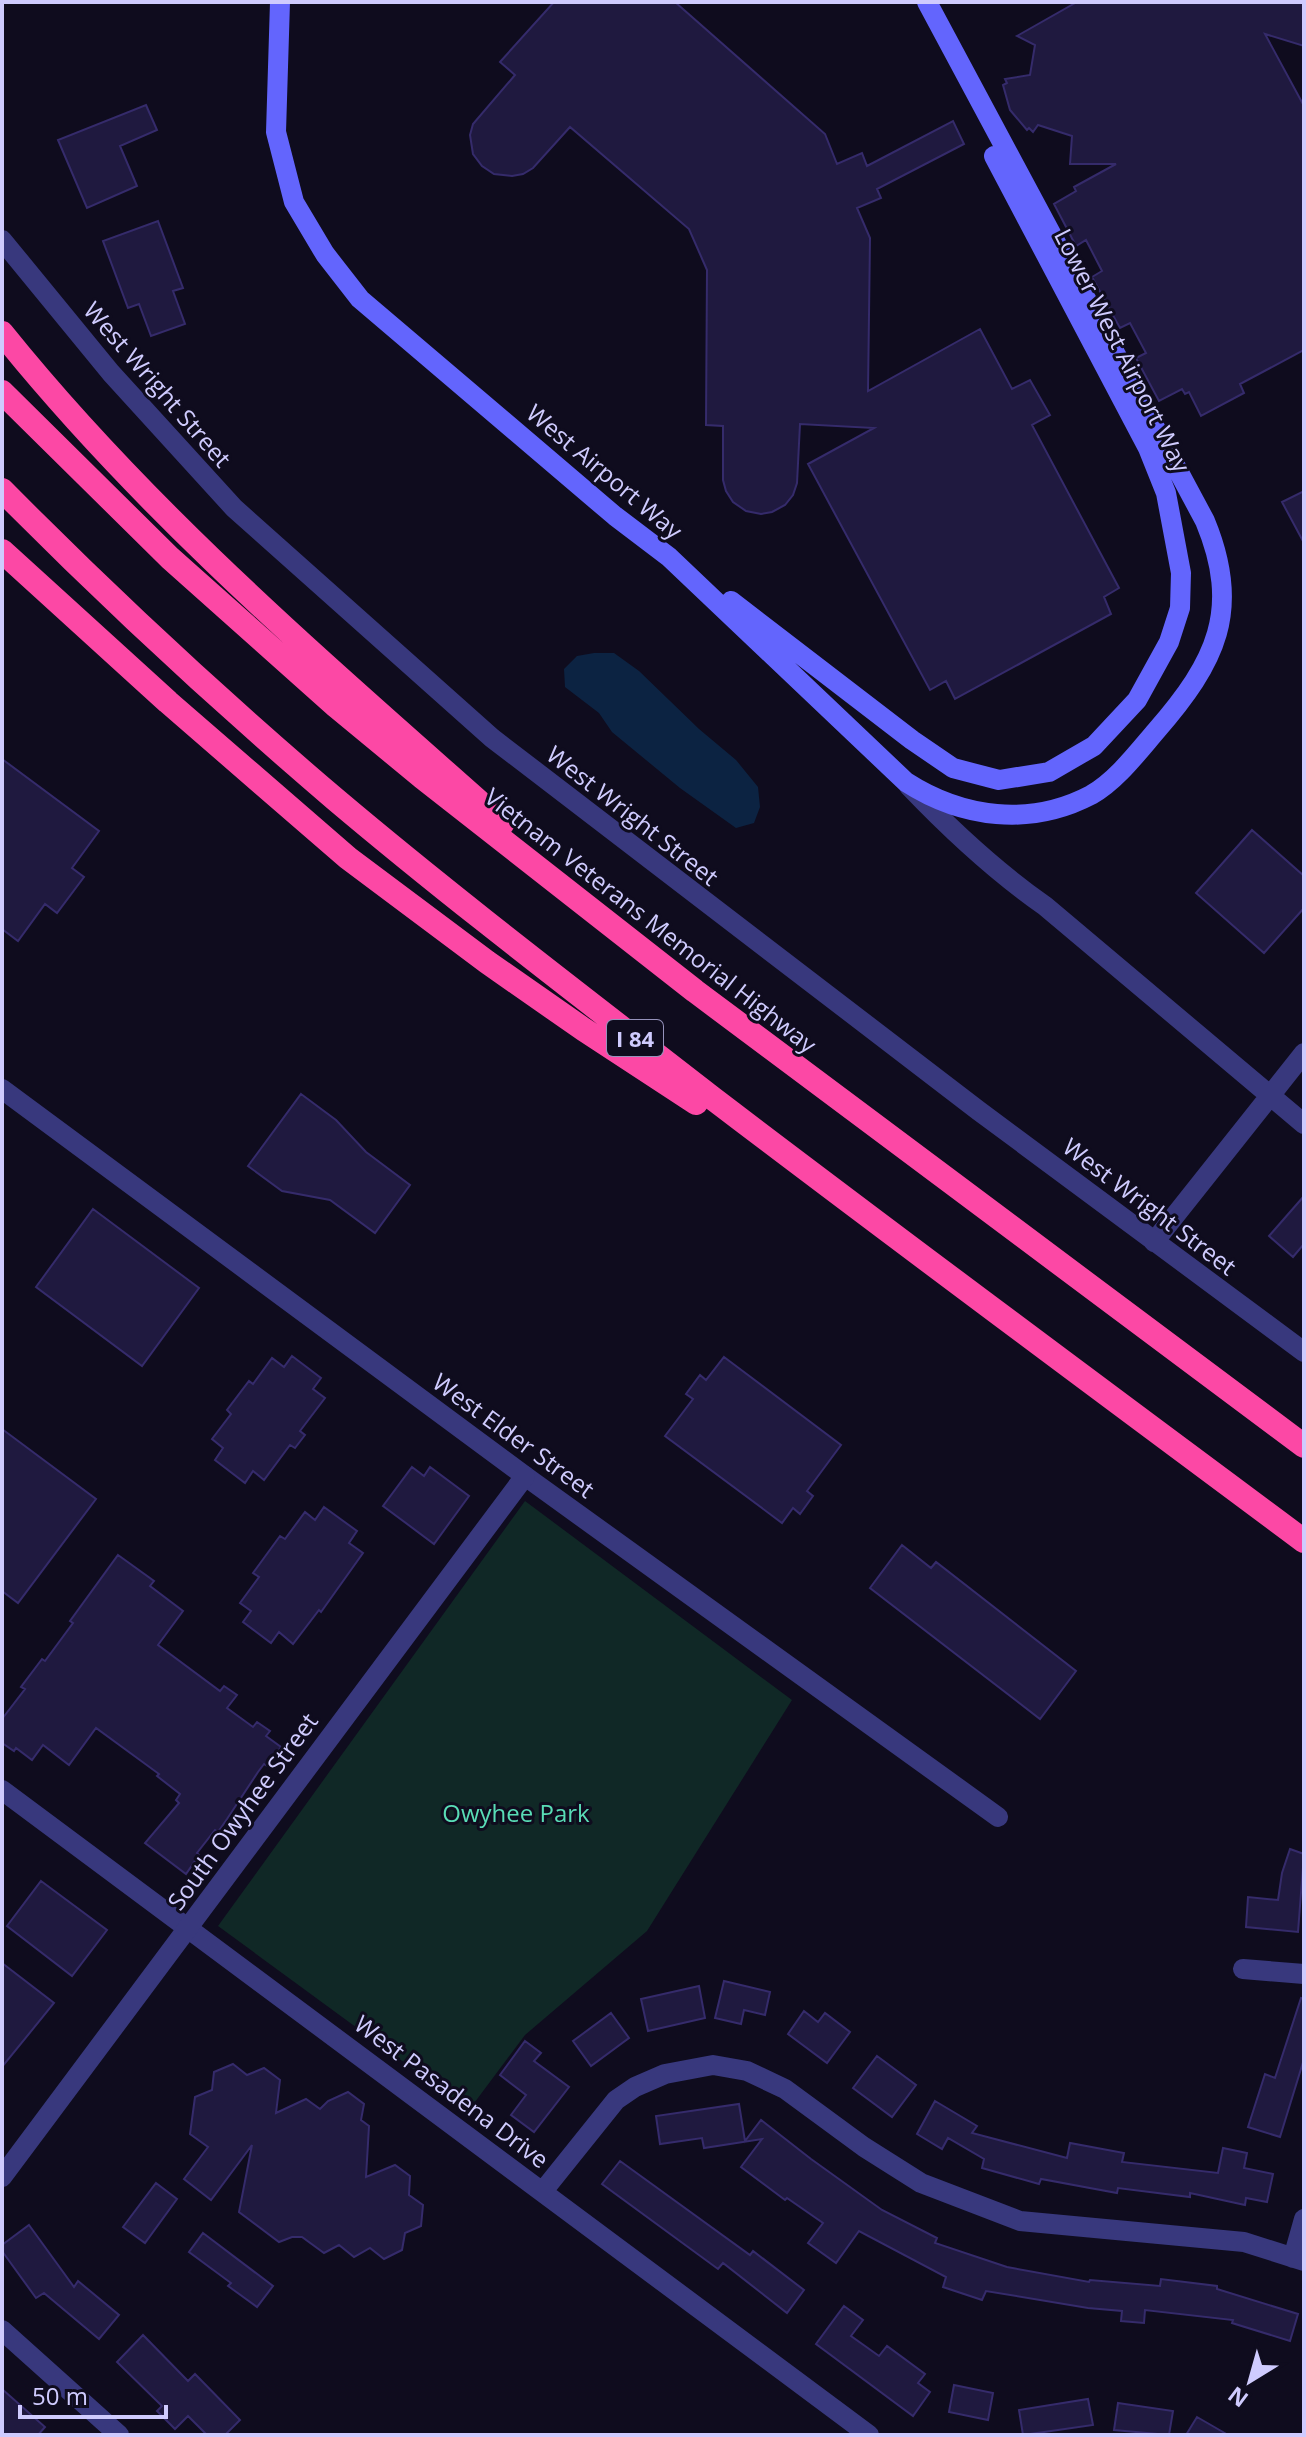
<svg xmlns="http://www.w3.org/2000/svg" width="1306" height="2437" viewBox="0 0 1306 2437" font-family="'Open Sans',sans-serif">
<style>
.green{fill:#102826}
.water{fill:#0c2342}
.building{fill:#1f193f;stroke:#352b6b;stroke-width:2}
.lines{fill:none;stroke-linecap:round;stroke-linejoin:round}
.minor{stroke:#38387d;stroke-width:20}
.tertiary{stroke:#38387d;stroke-width:20}
.secondary{stroke:#6365fd;stroke-width:20}
.motorway{stroke:#fc48a5;stroke-width:24}
.labels{text-anchor:middle;dominant-baseline:central;stroke-width:6;stroke-linejoin:round;paint-order:stroke}
.shield{fill:#0f0c1e;stroke:#9592bb;stroke-width:2}
.shield-label{font-size:22px;font-weight:bold;fill:#cfcbfe}
.street-label{font-size:24px;fill:#cfcbfe;stroke:#0f0c1e}
.park-label{font-size:24px;fill:#59dcb6;stroke:#0f0c1e}
</style>
<rect width="100%" height="100%" fill="#0f0c1e"/>
<path class="green" d="M 525,1501 L 792,1700 L 647,1931 L 525,2035 L 469,2110 L 218,1926 Z"/>
<path class="water" d="M 594,653 L 614,653 L 639,671 L 699,729 L 736,760 L 758,787 L 760,807 L 754,823 L 736,828 L 680,788 L 612,732 L 599,713 L 565,687 L 564,669 L 577,656 Z"/>
<path class="building" d="M 554,2 L 675,2 L 825,134 L 837,164 L 862,153 L 867,166 L 953,121 L 964,144 L 877,189 L 881,198 L 857,208 L 870,238 L 868,391 L 980,329 L 1012,389 L 1030,380 L 1050,415 L 1032,425 L 1119,588 L 1104,597 L 1111,614 L 955,699 L 946,681 L 930,690 L 808,464 L 874,428 L 800,424 L 797,483 L 793,495 L 785,505 L 772,512 L 761,514 L 746,511 L 733,502 L 726,491 L 723,480 L 723,426 L 706,425 L 707,270 L 689,229 L 570,127 L 533,168 L 523,174 L 512,176 L 494,174 L 482,166 L 473,154 L 470,135 L 473,124 L 515,75 L 500,62 Z
M 1077,2 L 1304,2 L 1304,46 L 1265,34 L 1304,106 L 1304,350 L 1240,384 L 1244,393 L 1201,416 L 1189,392 L 1185,394 L 1182,389 L 1159,401 L 1136,358 L 1146,353 L 1130,323 L 1120,328 L 1092,277 L 1102,271 L 1086,240 L 1076,246 L 1054,204 L 1076,191 L 1074,187 L 1116,164 L 1070,164 L 1072,136 L 1038,125 L 1033,132 L 1029,128 L 1027,130 L 1010,110 L 1003,85 L 1007,83 L 1005,79 L 1030,75 L 1035,45 L 1017,36 Z
M 146,105 L 157,130 L 120,146 L 137,186 L 87,208 L 58,140 Z
M 158,221 L 183,288 L 173,291 L 185,324 L 151,336 L 139,304 L 128,308 L 103,241 Z
M 1304,491 L 1304,543 L 1282,502 Z
M 2,759 L 99,831 L 72,868 L 84,877 L 57,913 L 45,904 L 18,941 L 2,929 Z
M 1252,830 L 1304,876 L 1304,908 L 1264,953 L 1196,893 Z
M 301,1094 L 336,1120 L 366,1152 L 410,1185 L 375,1233 L 330,1200 L 282,1191 L 248,1166 Z
M 1304,1196 L 1304,1244 L 1293,1257 L 1269,1236 Z
M 93,1209 L 199,1288 L 142,1366 L 36,1287 Z
M 292,1356 L 321,1378 L 313,1389 L 325,1398 L 300,1431 L 305,1435 L 295,1448 L 290,1445 L 264,1480 L 253,1471 L 245,1483 L 215,1460 L 223,1448 L 212,1439 L 231,1414 L 227,1410 L 249,1381 L 253,1384 L 272,1358 L 284,1367 Z
M 724,1357 L 841,1445 L 807,1491 L 813,1496 L 800,1514 L 793,1508 L 782,1523 L 665,1436 L 693,1399 L 686,1394 L 700,1375 L 706,1380 Z
M 2,1429 L 96,1499 L 18,1603 L 2,1591 Z
M 412,1467 L 424,1476 L 430,1467 L 469,1496 L 434,1544 L 383,1506 Z
M 324,1507 L 357,1531 L 349,1543 L 363,1553 L 321,1612 L 319,1610 L 293,1644 L 279,1632 L 271,1643 L 243,1622 L 251,1611 L 240,1603 L 259,1577 L 253,1573 L 280,1536 L 285,1539 L 305,1512 L 315,1520 Z
M 902,1545 L 931,1568 L 936,1562 L 1076,1671 L 1040,1719 L 870,1588 Z
M 118,1555 L 154,1581 L 150,1586 L 183,1611 L 158,1645 L 220,1691 L 224,1686 L 237,1695 L 227,1708 L 253,1727 L 257,1722 L 270,1731 L 266,1736 L 281,1747 L 267,1766 L 264,1764 L 258,1772 L 227,1819 L 218,1832 L 215,1830 L 197,1853 L 199,1855 L 186,1874 L 145,1843 L 179,1803 L 176,1800 L 180,1794 L 157,1776 L 159,1774 L 96,1728 L 69,1765 L 43,1745 L 32,1760 L 16,1748 L 14,1751 L 2,1743 L 2,1719 L 25,1689 L 21,1687 L 42,1659 L 45,1661 L 73,1623 L 70,1621 Z
M 1290,1849 L 1304,1854 L 1298,1932 L 1246,1927 L 1248,1897 L 1278,1900 L 1282,1873 Z
M 41,1881 L 107,1930 L 72,1976 L 7,1926 Z
M 2,1963 L 54,2003 L 2,2067 Z
M 724,1981 L 770,1992 L 765,2015 L 744,2010 L 741,2024 L 715,2018 Z
M 699,1986 L 705,2018 L 648,2031 L 641,1999 Z
M 1301,1998 L 1304,1999 L 1304,2059 L 1280,2137 L 1248,2127 L 1265,2074 L 1275,2078 Z
M 804,2011 L 818,2022 L 825,2013 L 850,2032 L 827,2063 L 788,2034 Z
M 611,2013 L 629,2038 L 591,2066 L 573,2041 Z
M 525,2041 L 541,2053 L 534,2061 L 569,2087 L 534,2132 L 511,2115 L 526,2095 L 500,2075 Z
M 877,2056 L 916,2085 L 892,2117 L 853,2088 Z
M 233,2064 L 247,2075 L 264,2068 L 280,2080 L 276,2113 L 306,2099 L 320,2109 L 328,2101 L 348,2092 L 364,2104 L 361,2120 L 369,2126 L 366,2177 L 395,2165 L 410,2176 L 409,2195 L 423,2205 L 421,2226 L 405,2233 L 402,2250 L 384,2259 L 370,2248 L 354,2257 L 339,2245 L 324,2253 L 302,2237 L 292,2237 L 279,2242 L 239,2212 L 252,2145 L 211,2200 L 184,2179 L 208,2147 L 190,2134 L 195,2097 L 212,2090 L 214,2072 Z
M 935,2101 L 977,2126 L 972,2133 L 1067,2158 L 1070,2143 L 1124,2153 L 1122,2162 L 1218,2173 L 1223,2148 L 1247,2153 L 1244,2168 L 1273,2174 L 1267,2202 L 1246,2198 L 1245,2205 L 1190,2193 L 1190,2197 L 1118,2188 L 1117,2193 L 1041,2179 L 1039,2184 L 982,2168 L 984,2159 L 948,2138 L 942,2149 L 917,2134 Z
M 739,2104 L 745,2141 L 761,2120 L 811,2159 L 882,2210 L 937,2238 L 935,2243 L 1007,2267 L 1089,2282 L 1090,2280 L 1160,2286 L 1161,2279 L 1217,2286 L 1217,2289 L 1298,2314 L 1290,2341 L 1232,2323 L 1233,2320 L 1145,2310 L 1144,2323 L 1121,2321 L 1122,2311 L 1088,2308 L 986,2291 L 982,2300 L 943,2287 L 946,2277 L 859,2231 L 836,2263 L 808,2243 L 823,2223 L 787,2198 L 785,2200 L 741,2167 L 762,2139 L 704,2148 L 702,2138 L 660,2144 L 656,2116 Z
M 620,2161 L 750,2255 L 753,2251 L 804,2290 L 787,2313 L 723,2263 L 718,2269 L 602,2184 Z
M 156,2183 L 177,2199 L 145,2243 L 123,2227 Z
M 29,2225 L 74,2287 L 78,2281 L 119,2315 L 99,2339 L 44,2293 L 36,2298 L 2,2251 L 2,2245 Z
M 203,2233 L 273,2286 L 257,2307 L 228,2286 L 231,2283 L 189,2252 Z
M 844,2306 L 863,2320 L 851,2336 L 879,2356 L 887,2346 L 925,2374 L 918,2383 L 930,2392 L 913,2416 L 816,2344 Z
M 143,2335 L 188,2381 L 195,2374 L 240,2420 L 225,2435 L 207,2435 L 188,2416 L 175,2429 L 157,2411 L 162,2406 L 117,2362 Z
M 954,2385 L 993,2393 L 988,2420 L 949,2412 Z
M 2,2389 L 45,2427 L 38,2435 L 2,2435 Z
M 1088,2399 L 1093,2425 L 1023,2435 L 1019,2410 Z
M 1118,2403 L 1173,2411 L 1169,2435 L 1114,2430 Z
M 1197,2417 L 1228,2435 L 1186,2435 Z"/>
<g class="lines">
<path class="minor" d="M 909,786 C 951,830 995,871 1045,906 L 1304,1124
M 1154,1242 L 1304,1053
M 525,1476 L 998,1817
M 2,1790 L 869,2435
M 1243,1969 L 1304,1974
M 543,2191 L 616,2100 L 635,2087 L 665,2074 L 713,2065 L 747,2071 L 785,2089 L 864,2147 L 921,2183 L 1020,2221 L 1244,2242 L 1304,2261
M 1293,2258 L 1304,2219
M 2,2330 L 119,2435"/>
<path class="tertiary" d="M 2,240 L 111,373 L 234,508 L 492,738 L 979,1111 L 1304,1352
M 2,1089 L 525,1476 L 2,2177"/>
<path class="secondary" d="M 280,2 L 276,132 L 294,202 L 325,254 L 360,299 L 615,516 L 669,557 L 906,782 C 962,818 1030,827 1091,795 C 1116,781 1138,752 1156,731 C 1216,662 1242,610 1205,521 L 927,2
M 731,601 L 912,740 L 953,768 L 999,780 L 1049,772 L 1094,746 L 1137,700 L 1169,642 L 1180,608 L 1181,573 L 1166,493 L 1148,448 L 994,156"/>
<path class="motorway" d="M 2,333 C 149,516 329,668 503,823
M 2,392 L 170,558 L 336,706 L 422,777 L 695,991 L 1304,1446
M 2,490 C 108,597 220,701 335,799 C 457,902 585,999 711,1097 C 908,1247 1106,1394 1304,1541
M 2,551 L 168,702 L 348,858 L 487,962 L 583,1029 L 696,1103"/>
</g>
<g class="labels">
<rect class="shield" x="607" y="1020" width="56" height="36" rx="6"/>
<g class="shield-label">
<text x="635" y="1038">I 84</text>
</g>
<g class="street-label">
<text transform="translate(1123 350) rotate(63)">Lower West Airport Way</text>
<text transform="translate(158 384) rotate(49)">West Wright Street</text>
<text transform="translate(605 471) rotate(40)">West Airport Way</text>
<text transform="translate(633 815) rotate(38)">West Wright Street</text>
<text transform="translate(651 920) rotate(38)">Vietnam Veterans Memorial Highway</text>
<text transform="translate(1150 1206) rotate(37)">West Wright Street</text>
<text transform="translate(514 1435) rotate(36)">West Elder Street</text>
<text transform="translate(242 1811) rotate(-54)">South Owyhee Street</text>
<text transform="translate(452 2091) rotate(37)">West Pasadena Drive</text>
</g>
<g class="park-label">
<text x="516" y="1812">Owyhee Park</text>
</g>
</g>
<rect width="1306" height="2437" fill="none" stroke="#cfcbfe" stroke-width="8"/>
<g transform="translate(1250 2381) rotate(217)" stroke="#0f0c1e" stroke-width="6" paint-order="stroke">
<path d="M0-6L14 30L0 20L-14 30Z" fill="#cfcbfe"/>
<text y="-12" font-size="22" font-weight="bold" text-anchor="middle" fill="#cfcbfe">N</text>
</g>
<path d="M20 2405v12h146v-12" fill="none" stroke="#cfcbfe" stroke-width="4"/>
<text x="32" y="2405" font-size="24" fill="#cfcbfe" stroke="#0f0c1e" stroke-width="6" paint-order="stroke">50 m</text>
</svg>
